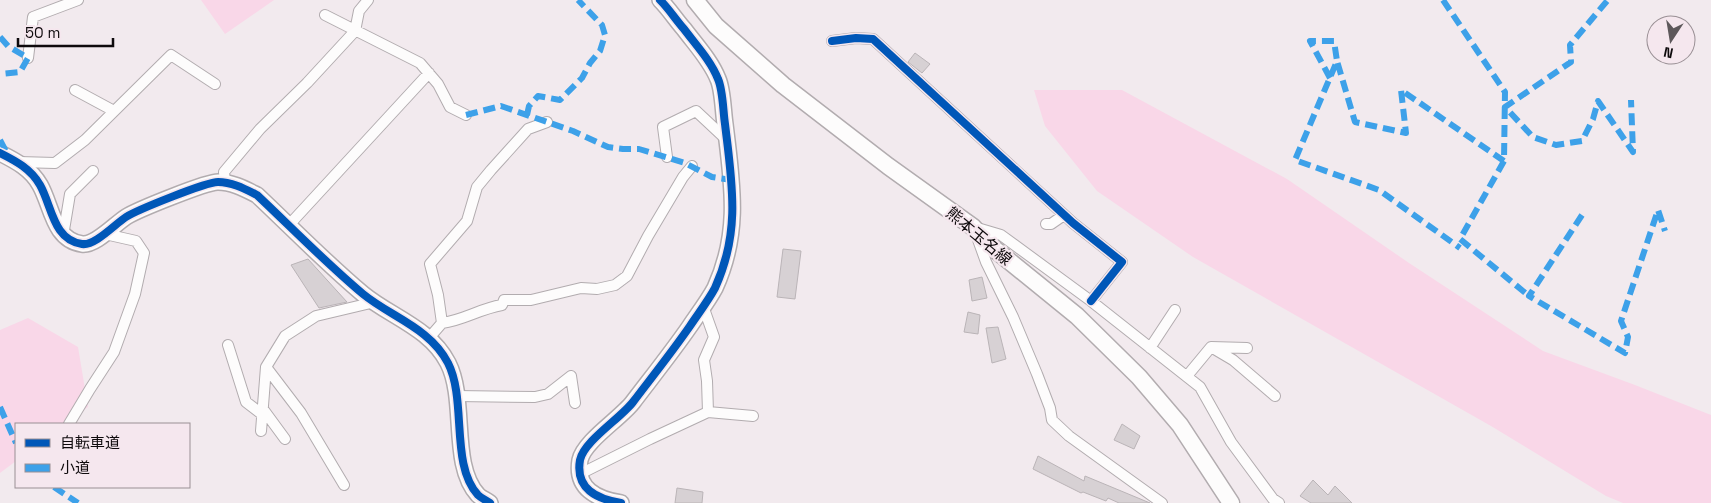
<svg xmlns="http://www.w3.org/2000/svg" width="1711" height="503" viewBox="0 0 1711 503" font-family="'Space Grotesk','Noto Sans JP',sans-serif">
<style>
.green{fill:#f9d7e8}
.building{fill:#d7d1d4;stroke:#bab4b7}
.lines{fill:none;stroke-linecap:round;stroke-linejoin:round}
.street-casing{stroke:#b2acaf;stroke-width:12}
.secondary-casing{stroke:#b2acaf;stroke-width:18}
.primary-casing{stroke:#b2acaf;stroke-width:19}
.street{stroke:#fdfcfc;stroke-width:10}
.secondary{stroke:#fdfcfc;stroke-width:15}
.primary{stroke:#fdfcfc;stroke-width:16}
.quiet{stroke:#3da1e9;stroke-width:6;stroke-dasharray:12 6;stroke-linecap:butt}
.cycleway-casing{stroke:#f5e7ee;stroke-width:11}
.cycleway{stroke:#0057b8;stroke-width:8}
.labels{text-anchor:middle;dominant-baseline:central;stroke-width:4.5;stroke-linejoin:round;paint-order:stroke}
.street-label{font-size:16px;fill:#0e0a0c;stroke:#f5e7ee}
</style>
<rect width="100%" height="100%" fill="#f2eaee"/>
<path class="green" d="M 201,0 L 274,0 L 225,34 Z
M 1034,90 L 1122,90 L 1287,179 L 1409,263 L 1543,351 L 1635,385 L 1711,415 L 1711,503 L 1623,503 L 1606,496 L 1491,426 L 1193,257 L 1097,191 L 1045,126 Z
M 28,318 L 78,347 L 88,407 L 65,424 L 16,424 L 16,461 L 0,473 L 0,330 Z"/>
<path class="building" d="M 915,53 L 930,64 L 922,73 L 908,62 Z
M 783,249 L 801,251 L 795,299 L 777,297 Z
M 308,259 L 347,302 L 319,308 L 291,265 Z
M 982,277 L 987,298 L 972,301 L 969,280 Z
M 968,312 L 980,315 L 978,334 L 964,332 Z
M 998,327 L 1006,359 L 992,363 L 986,328 Z
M 1122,424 L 1140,436 L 1134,449 L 1114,440 Z
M 1038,456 L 1084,481 L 1085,476 L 1150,503 L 1119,503 L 1108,498 L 1106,501 L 1083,492 L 1081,493 L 1033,469 Z
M 1313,480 L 1328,495 L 1335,486 L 1352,503 L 1311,503 L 1300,496 Z
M 677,488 L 703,492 L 702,503 L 675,503 Z"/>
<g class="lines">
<g class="street-casing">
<path id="street" d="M 325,15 L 420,63 L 438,84 L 450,107 L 466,115
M 832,41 L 856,38 L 873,39 L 1073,223 L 1122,262 L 1091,301
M 28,58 L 33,17 L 78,0
M 75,90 L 114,111
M 667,157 L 663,127 L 696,111 L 727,140
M 19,162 L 55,163 L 85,140 L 171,55 L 215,84
M 225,183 L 224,172 L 260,129 L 307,83 L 355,31 L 359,11 L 368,0
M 1046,224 L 1051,224 L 1064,215
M 289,225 L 429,73
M 974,227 L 1001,235 L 1091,301 L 1200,387 L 1231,442 L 1273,499 L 1279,503
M 63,236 L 70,194 L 93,171
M 977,237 L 986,262 L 1013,317 L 1037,374 L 1050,408 L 1052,420 L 1069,436 L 1162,503
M 703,306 L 714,337 L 704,360 L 707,381 L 708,412
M 442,323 C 464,320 479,309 502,305 L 504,300 L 531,300 L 581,288 L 597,289 L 615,285 L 627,276 L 648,236 L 683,177 L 692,166
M 429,338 L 442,323 L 438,295 L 430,264 L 467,221 L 477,187 L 491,170 L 528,129 L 547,122
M 228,345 L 246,402 L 263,415
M 1211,347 L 1233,360 L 1275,396
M 1150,348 L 1175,310
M 266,367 L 301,413 L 344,485
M 1187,376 L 1211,347 L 1247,348
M 457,396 L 535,397 L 548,394 L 571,376 L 575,403
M 263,409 L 285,439
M 69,424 L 90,389 L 114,352 L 135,294 L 144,253 L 136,241 L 105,234
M 261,431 L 266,367 L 285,336 L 316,316 L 375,302
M 580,474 L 650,439 L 708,412 L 753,416"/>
</g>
<g class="secondary-casing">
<path id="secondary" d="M 0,153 C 16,161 31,169 40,185 C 52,206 53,240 82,244 C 95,246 115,224 126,217 C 137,210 206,182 218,182 C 232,182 245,189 257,195 C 292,228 326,263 363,294 C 391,317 430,328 448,363 C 467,400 450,465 478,495 C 481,498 486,500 490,503
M 621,503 C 597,499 575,489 580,460 C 584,441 621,418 633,402 C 652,377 672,352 690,326 C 698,314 708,301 715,288 C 741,231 732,183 725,124 C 723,111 723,90 718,79 C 711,61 696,45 684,29 C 676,20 669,9 660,0"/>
</g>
<g class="primary-casing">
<path id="primary" d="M 695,0 L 716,26 L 783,85 L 888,166 L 973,227 L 987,243 L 1077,316 L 1139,377 L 1180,425 L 1231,503"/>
</g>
<use href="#street" class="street"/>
<use href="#secondary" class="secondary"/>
<use href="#primary" class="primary"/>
<path class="quiet" d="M 1443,0 L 1505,92 L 1504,161 L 1401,90 L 1406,133 L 1355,122 L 1337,61 L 1295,160 L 1379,190 L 1460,248
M 1607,1 L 1570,45 L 1571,62 L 1505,107 L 1533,137 L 1556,145 L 1582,141 L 1593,119 L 1598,101 L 1633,152 L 1631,100
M 0,37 L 8,46 L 28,58 L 20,72 L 0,74
M 1330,78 L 1310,41 L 1334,41 L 1337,61
M 466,115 L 501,106 L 573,131 L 608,147 L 623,149 L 639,149 L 685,163 L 712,177 L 732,180
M 527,115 L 529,106 L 538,96 L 560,100 L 582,78 L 590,63 L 600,51 L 605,35 L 602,25 L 578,0
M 0,140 L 9,157
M 1504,161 L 1460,239 L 1529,296
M 1582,215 L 1529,296 L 1625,353 L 1628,337 L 1621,321 L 1658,210 L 1665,231
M 0,407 L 16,443
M 54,487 L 78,503"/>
<g class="cycleway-casing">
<path id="cycleway" d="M 832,41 L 856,38 L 873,39 L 1073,223 L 1122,262 L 1091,301
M 0,153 C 16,161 31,169 40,185 C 52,206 53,240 82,244 C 95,246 115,224 126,217 C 137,210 206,182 218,182 C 232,182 245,189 257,195 C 292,228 326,263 363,294 C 391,317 430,328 448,363 C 467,400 450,465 478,495 C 481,498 486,500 490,503
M 621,503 C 597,499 575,489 580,460 C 584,441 621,418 633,402 C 652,377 672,352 690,326 C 698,314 708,301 715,288 C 741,231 732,183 725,124 C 723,111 723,90 718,79 C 711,61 696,45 684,29 C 676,20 669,9 660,0"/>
</g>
<use href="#cycleway" class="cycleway"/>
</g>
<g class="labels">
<g class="street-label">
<text transform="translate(979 236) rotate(40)">熊本玉名線</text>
</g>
</g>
<rect x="15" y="423" width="175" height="65" fill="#f5e7ee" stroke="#998f94"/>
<rect x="25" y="439" width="25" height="8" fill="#0057b8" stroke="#998f94"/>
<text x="60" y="448" font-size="15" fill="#0e0a0c">自転車道</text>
<rect x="25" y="464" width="25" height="8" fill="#3da1e9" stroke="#998f94"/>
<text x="60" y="473" font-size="15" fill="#0e0a0c">小道</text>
<g transform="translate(1671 40) rotate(192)"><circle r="24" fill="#f5e7ee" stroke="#998f94"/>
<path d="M0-4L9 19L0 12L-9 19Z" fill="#5e585b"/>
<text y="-8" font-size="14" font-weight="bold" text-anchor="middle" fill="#0e0a0c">N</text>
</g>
<path d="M18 38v8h95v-8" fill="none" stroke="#0e0a0c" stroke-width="2.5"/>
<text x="25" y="38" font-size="15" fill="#0e0a0c" stroke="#f5e7ee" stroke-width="4" paint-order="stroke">50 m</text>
</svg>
